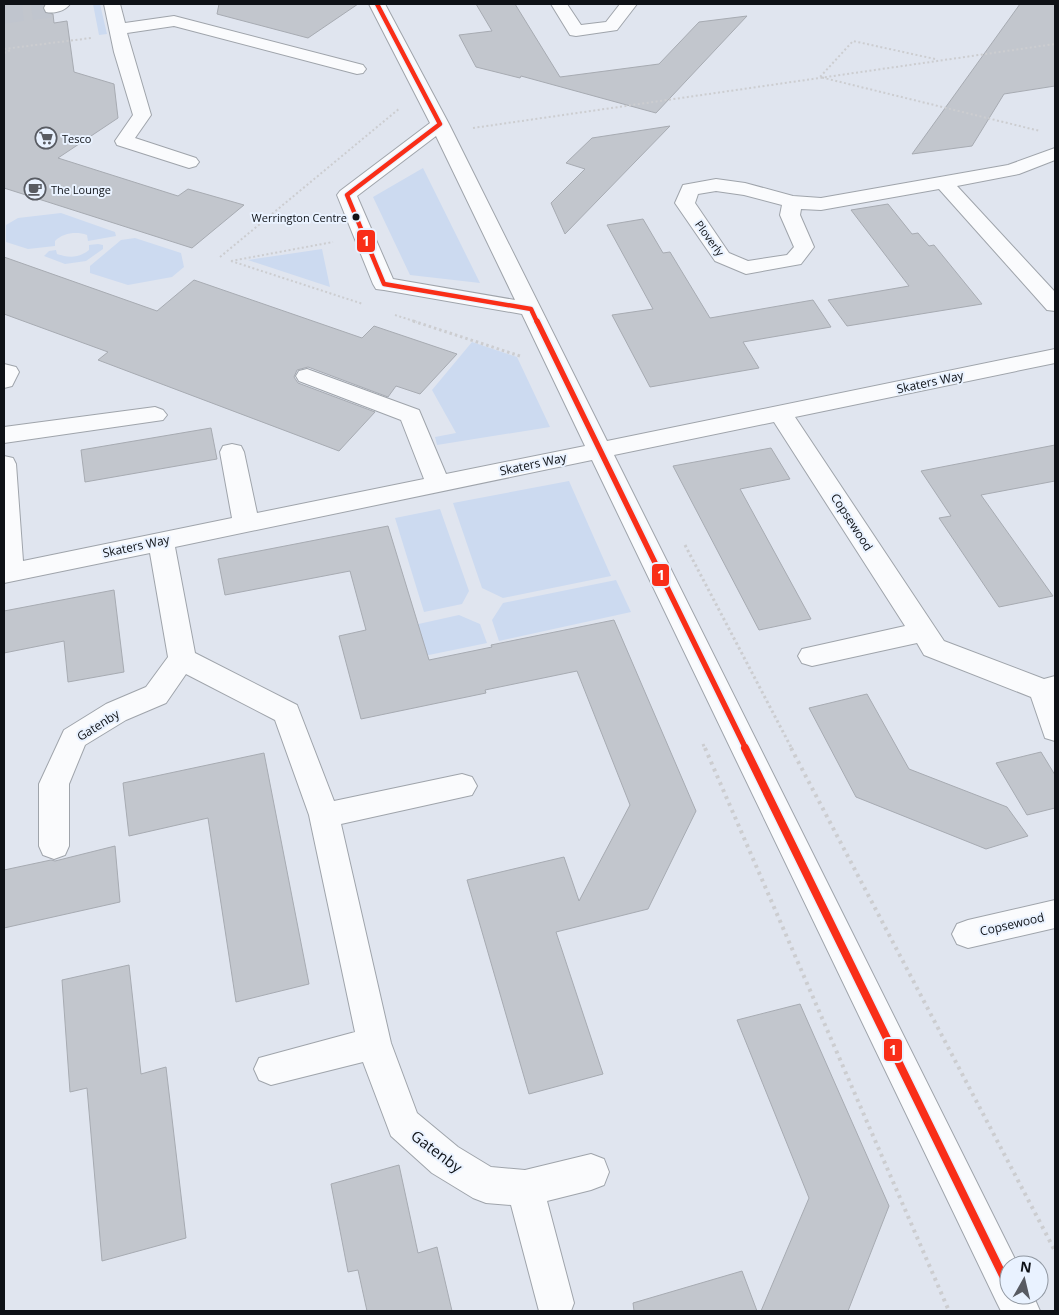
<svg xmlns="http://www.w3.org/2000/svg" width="1059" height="1315" viewBox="0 0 1059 1315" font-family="'Open Sans',sans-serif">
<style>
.green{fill:#ccdaf0}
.building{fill:#c2c6cd;stroke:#a7abb2}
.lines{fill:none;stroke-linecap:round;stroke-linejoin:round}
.minor-tunnel{stroke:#c0c5ce;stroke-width:19;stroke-dasharray:19 9;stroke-linecap:butt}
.minor-casing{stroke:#9fa4ab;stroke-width:2}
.path-far2{stroke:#cccdd0;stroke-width:2;stroke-dasharray:2 2.5;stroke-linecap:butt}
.path-far1{stroke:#cccdd0;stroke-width:3;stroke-dasharray:2.5 3;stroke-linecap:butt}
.path{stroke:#cccdd0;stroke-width:4;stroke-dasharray:3 4.5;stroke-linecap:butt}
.minor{fill:#fafbfd;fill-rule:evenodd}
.bus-1-far2-casing{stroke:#e9f2ff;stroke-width:7}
.bus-1-far1-casing{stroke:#e9f2ff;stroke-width:9}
.bus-1-casing{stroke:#e9f2ff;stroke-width:11}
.bus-1-far2{stroke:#f92e18;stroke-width:4.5}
.bus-1-far1{stroke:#f92e18;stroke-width:5.5}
.bus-1{stroke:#f92e18;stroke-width:8}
.bus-dot{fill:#0e1116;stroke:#e9f2ff;stroke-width:2}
.labels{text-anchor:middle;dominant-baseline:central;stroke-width:4;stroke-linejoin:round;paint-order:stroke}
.far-poi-label{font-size:11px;fill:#0e1116;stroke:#e9f2ff;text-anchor:start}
.bus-label{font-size:11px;fill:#0e1116;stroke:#e9f2ff;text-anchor:end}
.far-street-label{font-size:11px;fill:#0e1116;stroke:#e9f2ff}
.street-label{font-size:12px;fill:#0e1116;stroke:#e9f2ff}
.near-street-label{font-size:15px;fill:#0e1116;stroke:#e9f2ff}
.line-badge{stroke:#e9f2ff;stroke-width:2}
.badge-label{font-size:14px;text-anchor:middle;font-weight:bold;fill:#fff}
</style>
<rect width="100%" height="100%" fill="#e0e5ef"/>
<path class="green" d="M 93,4 L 100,4 L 107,34 L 99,35 Z
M 423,168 L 480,283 L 410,275 L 373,197 Z
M 61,213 L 115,232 L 116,236 L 88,241 L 87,235 C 76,231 63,233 55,241 L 55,246 L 28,249 L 6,242 L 6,225 L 18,218 Z
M 135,238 L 181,253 L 184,267 L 172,277 L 128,285 L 90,273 L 90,266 L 121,240 Z
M 98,244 L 103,245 L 103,249 L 86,261 L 65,264 L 44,256 L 49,251 L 56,250 L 57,254 C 69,258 79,258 89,250 L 89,245 Z
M 322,249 L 330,287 L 248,260 Z
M 472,342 L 517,357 L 550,427 L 437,445 L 435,437 L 456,433 L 432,390 Z
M 569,481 L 611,576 L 503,598 L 482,588 L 453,503 Z
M 440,509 L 469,591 L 462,604 L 424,612 L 395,518 Z
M 616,580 L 631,612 L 499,641 L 492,620 L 503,603 Z
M 459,615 L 480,624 L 487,643 L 424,656 L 414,625 Z"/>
<path class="building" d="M 4,4 L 44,4 L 42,9 L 44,13 L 53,14 L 54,23 L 67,21 L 74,72 L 114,84 L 118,118 L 58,158 L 178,196 L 188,189 L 244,205 L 192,248 L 4,188 Z
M 219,4 L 358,4 L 308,38 L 217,14 Z
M 476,4 L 515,4 L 560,77 L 659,64 L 699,22 L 747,16 L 656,113 L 521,76 L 520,78 L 476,67 L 459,35 L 492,31 Z
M 1020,4 L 1055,4 L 1055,86 L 1004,94 L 972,146 L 912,154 Z
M 670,126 L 565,234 L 551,203 L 585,169 L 566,163 L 592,138 Z
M 888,204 L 912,234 L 918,233 L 929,246 L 934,245 L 982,304 L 847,326 L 828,300 L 909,286 L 851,210 Z
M 643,219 L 663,253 L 670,252 L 710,318 L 813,300 L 831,327 L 743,342 L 759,368 L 650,387 L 612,315 L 653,309 L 607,225 Z
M 4,257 L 157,311 L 194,280 L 362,338 L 374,326 L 457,354 L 420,394 L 396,386 L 388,397 L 308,367 L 297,370 L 294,377 L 298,383 L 375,412 L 339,451 L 98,360 L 108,352 L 4,314 Z
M 211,428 L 217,459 L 85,482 L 81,450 Z
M 1055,445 L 1055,481 L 981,495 L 1053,596 L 999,607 L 939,518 L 951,516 L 921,471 Z
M 771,448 L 790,479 L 740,489 L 811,619 L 759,630 L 673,466 Z
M 388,526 L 429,660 L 492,647 L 491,645 L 614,620 L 696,811 L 648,909 L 556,932 L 603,1074 L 529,1094 L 467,880 L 564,857 L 579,901 L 630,805 L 577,671 L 485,690 L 486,693 L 361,719 L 339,636 L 366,630 L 350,571 L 225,595 L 218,559 Z
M 114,590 L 124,672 L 68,682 L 64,641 L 4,653 L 4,611 Z
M 867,694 L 909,769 L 1007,807 L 1028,836 L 986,849 L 856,797 L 809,708 Z
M 1041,752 L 1055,775 L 1055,808 L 1027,815 L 996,763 Z
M 264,753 L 309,984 L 236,1002 L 208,818 L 129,836 L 123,783 Z
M 115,846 L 120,902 L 4,928 L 4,870 L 51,860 L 55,861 Z
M 129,965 L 141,1074 L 166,1067 L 186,1238 L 102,1261 L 87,1088 L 70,1092 L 62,980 Z
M 800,1004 L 889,1206 L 848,1311 L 761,1311 L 809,1198 L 737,1020 Z
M 399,1165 L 418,1253 L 437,1247 L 452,1311 L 367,1311 L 358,1270 L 348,1272 L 331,1184 Z
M 742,1271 L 757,1311 L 634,1311 L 633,1303 Z"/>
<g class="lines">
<path class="minor-tunnel" d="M 4,14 L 52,8"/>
<g class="minor-casing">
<path id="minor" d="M 46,4 L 70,4 C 65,11 54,14 46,12 L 44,8 Z
M 104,4 L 120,4 L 125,23 L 174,16 L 363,65 L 366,69 L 363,73 L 357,74 L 174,26 L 127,33 L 151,115 L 135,138 L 196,158 L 199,162 L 196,166 L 189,168 L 117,145 L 115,141 L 133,115 L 114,52 Z
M 369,4 L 385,4 L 449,124 L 607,441 L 1055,349 L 1055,363 L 795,417 L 944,641 L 1044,679 L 1055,676 L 1055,741 L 1045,738 L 1031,697 L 924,655 L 917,643 L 812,666 L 802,663 L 798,656 L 802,649 L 905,626 L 774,422 L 614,455 L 1018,1265 L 1009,1265 L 1009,1295 L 1033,1295 L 1040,1311 L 1001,1311 L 996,1301 L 592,460 L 175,547 L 195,653 L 297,705 L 334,801 L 462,774 L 472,777 L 477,786 L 472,795 L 341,824 L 391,1043 L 417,1113 L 458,1147 L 491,1167 L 525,1170 L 591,1154 L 604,1159 L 609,1172 L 604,1185 L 591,1190 L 547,1201 L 574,1303 L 571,1311 L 539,1311 L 511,1205 L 486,1203 L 473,1198 L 432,1173 L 391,1136 L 363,1062 L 271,1085 L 259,1080 L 254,1069 L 259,1058 L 355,1032 L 309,815 L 275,720 L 186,674 L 166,703 L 126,720 L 85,745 L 69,784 L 69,846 L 65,855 L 54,859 L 43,855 L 39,846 L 39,784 L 64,730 L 106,704 L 146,687 L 168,657 L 150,553 L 4,583 L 4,456 L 13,458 L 16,464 L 23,561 L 232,518 L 220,452 L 223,446 L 232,444 L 241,446 L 244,452 L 257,513 L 424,479 L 401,420 L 299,381 L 296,376 L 299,371 L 307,369 L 419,410 L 446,474 L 585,446 L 522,314 L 384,290 L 376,289 L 373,284 L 337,195 L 340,191 L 430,123 ZM 436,136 L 515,300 L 393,279 L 357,196 Z
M 551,4 L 567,4 L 581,25 L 606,22 L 620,4 L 637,4 L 617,30 L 576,36 L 570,35 Z
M 1055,148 L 1055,160 L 1019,174 L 957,186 L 1055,292 L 1055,311 L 1047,310 L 939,189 L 821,210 L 801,209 L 800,215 L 814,247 L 801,264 L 746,274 L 715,261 L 675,203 L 683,185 L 716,179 L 745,183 L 793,196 L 821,198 L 1008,165 ZM 716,191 L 744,195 L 782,205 L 780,215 L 794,247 L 787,255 L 748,261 L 729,253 L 695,203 L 698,194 Z
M 4,364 L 16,367 L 19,372 L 12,386 L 4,388 Z
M 155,407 L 163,410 L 167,415 L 163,420 L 4,443 L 4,427 Z
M 1055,900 L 1055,928 L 968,948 L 957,944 L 952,934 L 957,924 L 968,920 Z"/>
</g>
<path class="path-far2" d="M 4,49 L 91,38
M 4,53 L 11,50
M 935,59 L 853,41 L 820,77 L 1040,131
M 473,128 L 1055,44
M 220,257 L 400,108
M 231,261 L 363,304
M 231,261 L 333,242
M 395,315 L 417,322"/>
<path class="path-far1" d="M 413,321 L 520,356
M 685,545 L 792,749
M 703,744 L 705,749"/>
<path class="path" d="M 705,748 L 949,1311
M 791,748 L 1055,1251"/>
<use href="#minor" class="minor"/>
<g class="bus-1-far2-casing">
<path id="bus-1-far2" d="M 377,4 L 440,124 L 347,195 L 384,284 L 531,309 L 537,322"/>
</g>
<g class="bus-1-far1-casing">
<path id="bus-1-far1" d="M 537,321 L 746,749"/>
</g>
<g class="bus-1-casing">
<path id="bus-1" d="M 745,748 L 1009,1288"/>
</g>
<use href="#bus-1-far2" class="bus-1-far2"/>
<use href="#bus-1-far1" class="bus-1-far1"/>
<use href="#bus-1" class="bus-1"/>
</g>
<defs>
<g id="supermarket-ring" transform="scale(1.125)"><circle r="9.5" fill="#e9f2ff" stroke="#585b62" stroke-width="1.5"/><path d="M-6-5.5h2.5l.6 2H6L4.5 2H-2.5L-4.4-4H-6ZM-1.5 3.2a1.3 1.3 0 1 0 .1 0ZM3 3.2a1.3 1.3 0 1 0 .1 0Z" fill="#585b62"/></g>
<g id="cafe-ring" transform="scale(1.125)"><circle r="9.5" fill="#e9f2ff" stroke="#585b62" stroke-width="1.5"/><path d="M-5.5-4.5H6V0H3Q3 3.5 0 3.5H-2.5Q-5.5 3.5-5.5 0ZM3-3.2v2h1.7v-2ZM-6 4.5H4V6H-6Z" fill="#585b62"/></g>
</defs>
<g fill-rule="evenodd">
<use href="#supermarket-ring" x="46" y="138"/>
<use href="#cafe-ring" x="35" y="189"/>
</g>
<circle class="bus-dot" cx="356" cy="217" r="4.5"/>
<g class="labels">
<g class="far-poi-label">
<text x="62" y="138">Tesco</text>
<text x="51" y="189">The Lounge</text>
</g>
<g class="bus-label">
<text x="347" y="217">Werrington Centre</text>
</g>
<g class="far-street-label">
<text transform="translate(710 238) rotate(54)">Ploverly</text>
</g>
<g class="street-label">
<text transform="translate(930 382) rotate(-12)">Skaters Way</text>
<text transform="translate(533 464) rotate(-12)">Skaters Way</text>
<text transform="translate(852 522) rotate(57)">Copsewood</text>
<text transform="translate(136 546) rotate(-12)">Skaters Way</text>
<text transform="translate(98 725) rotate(-32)">Gatenby</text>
<text transform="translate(1012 924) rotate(-13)">Copsewood</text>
</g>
<g class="near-street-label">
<text transform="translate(437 1151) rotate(37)">Gatenby</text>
</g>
</g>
<g class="line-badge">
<rect x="356" y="229" width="20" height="24" rx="5" fill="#f92e18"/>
<rect x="651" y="563" width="19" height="24" rx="5" fill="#f92e18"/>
<rect x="883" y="1038" width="20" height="24" rx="5" fill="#f92e18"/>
</g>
<g class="badge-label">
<text x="366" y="246">1</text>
<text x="661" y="580">1</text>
<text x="893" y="1055">1</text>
</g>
<rect width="1059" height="1315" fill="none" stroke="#0e1116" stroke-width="10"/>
<g transform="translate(1024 1280) rotate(8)"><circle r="24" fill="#e9f2ff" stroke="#9198a2"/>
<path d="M0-4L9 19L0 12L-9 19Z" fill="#585b62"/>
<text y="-8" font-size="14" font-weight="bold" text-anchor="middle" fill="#0e1116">N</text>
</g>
</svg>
